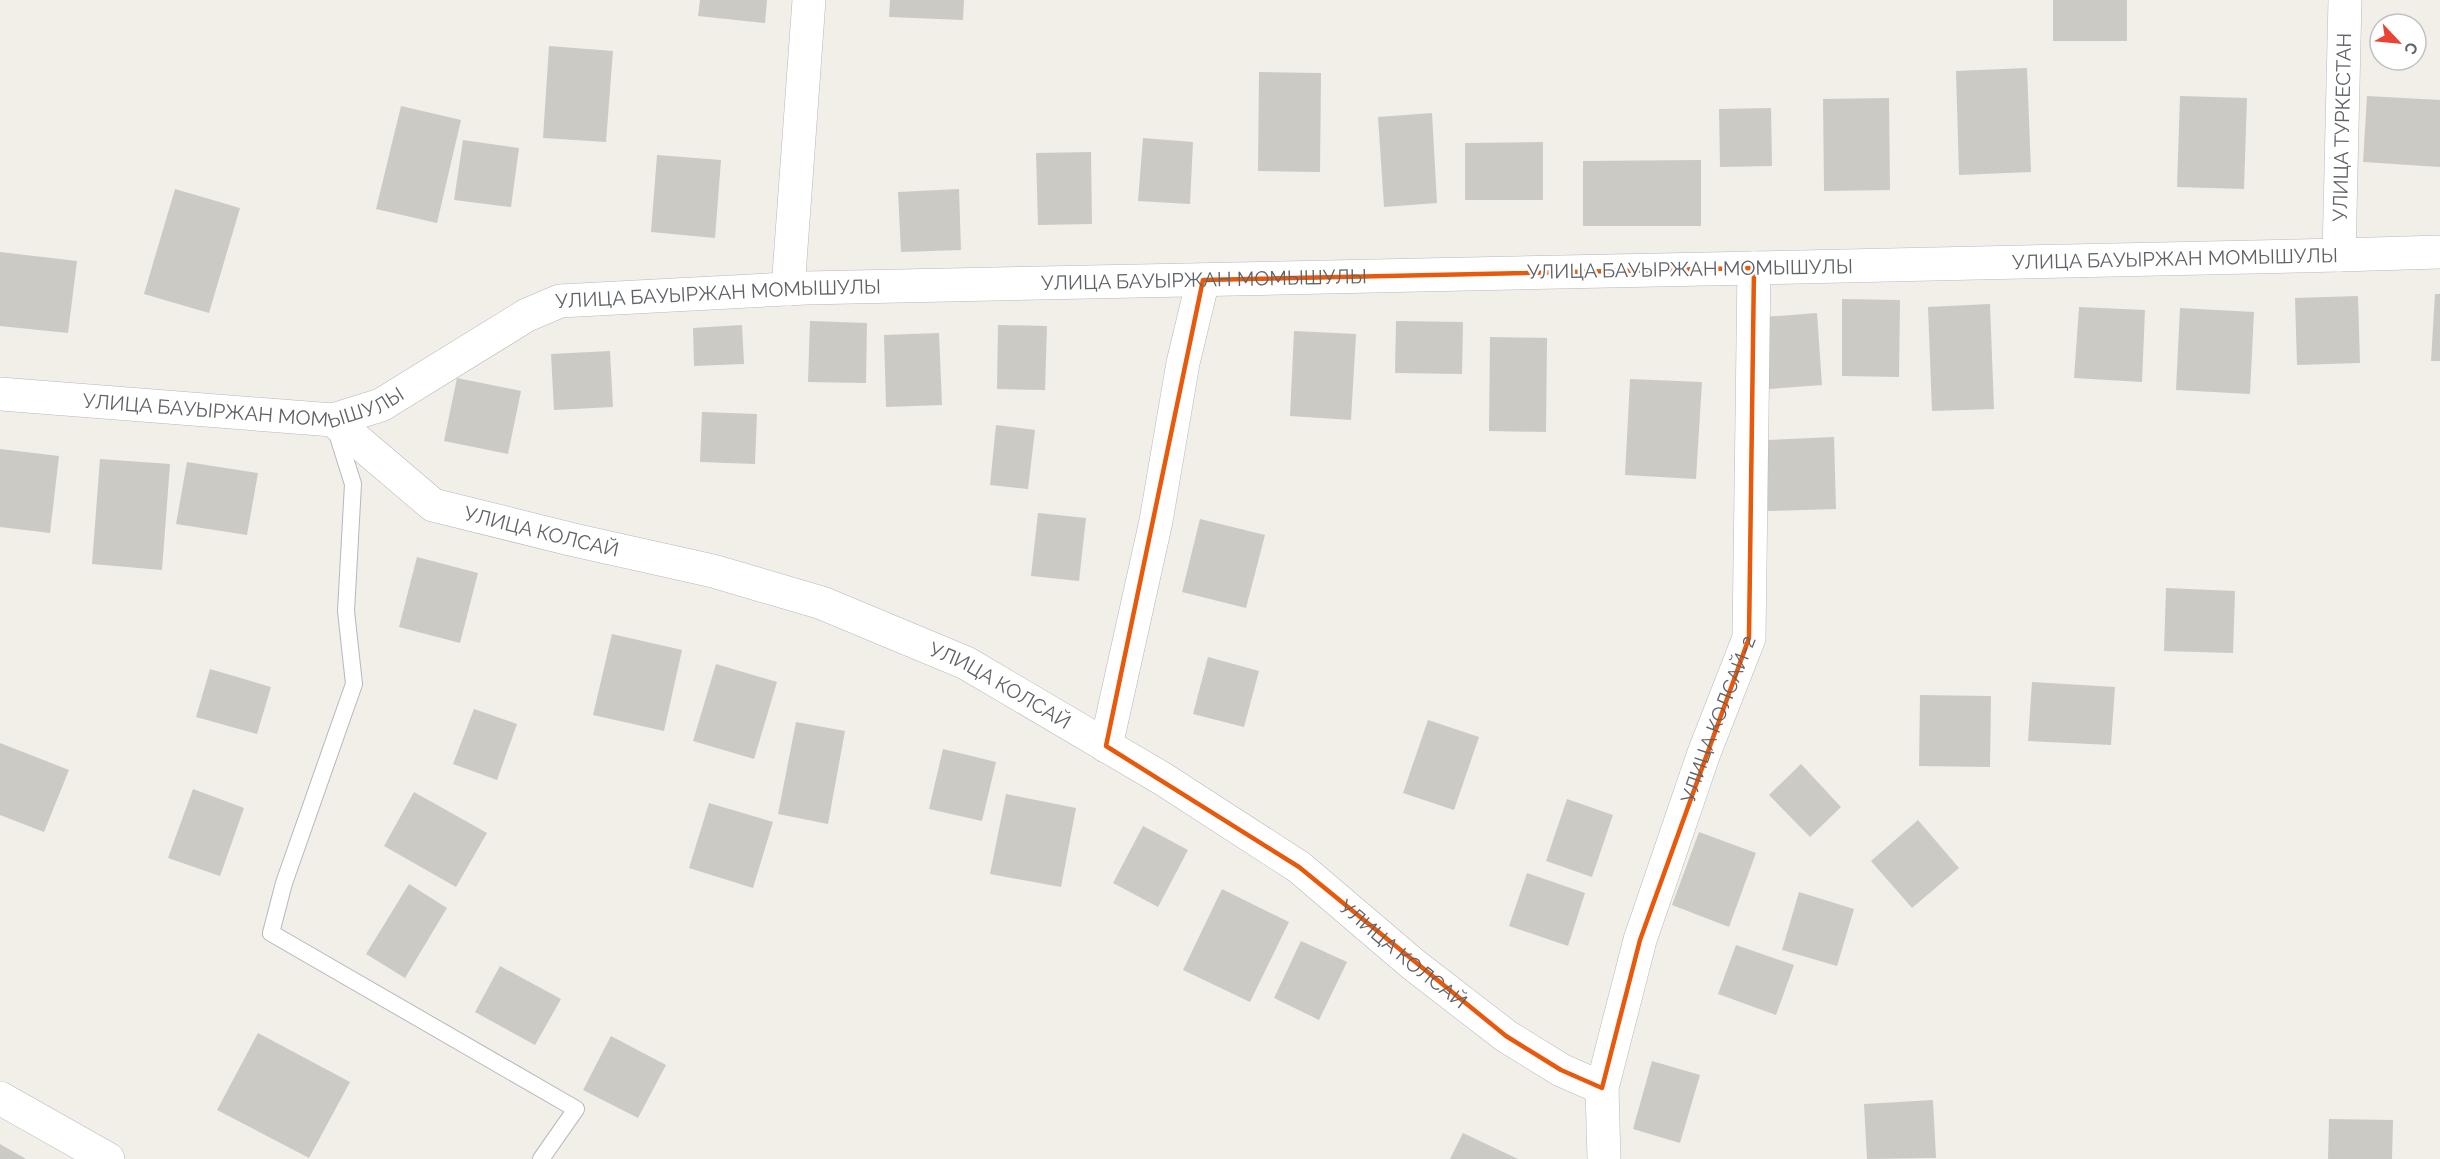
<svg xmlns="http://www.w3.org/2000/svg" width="2440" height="1159" viewBox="0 0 2440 1159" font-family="Raleway,sans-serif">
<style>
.building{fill:#cccac5}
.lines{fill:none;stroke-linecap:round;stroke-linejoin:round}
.lane-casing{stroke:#b5b8bc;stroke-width:18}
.street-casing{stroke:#b5b8bc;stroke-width:34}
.secondary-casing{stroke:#b6babf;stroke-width:34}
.lane{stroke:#fff;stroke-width:16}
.street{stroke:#fff;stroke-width:33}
.secondary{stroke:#fff;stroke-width:33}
.marked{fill:none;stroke:#e8590c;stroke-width:4.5;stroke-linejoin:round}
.labels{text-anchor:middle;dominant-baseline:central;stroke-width:5;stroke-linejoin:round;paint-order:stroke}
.street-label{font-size:20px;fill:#5f6368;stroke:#fff}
</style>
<rect width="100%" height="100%" fill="#f1efe8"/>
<path class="building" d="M 700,0 L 767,0 L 765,23 L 698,16 Z
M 890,0 L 964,0 L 963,20 L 889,17 Z
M 2053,0 L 2127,0 L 2127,41 L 2053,41 Z
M 549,46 L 613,51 L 606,142 L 543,138 Z
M 2027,68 L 2031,172 L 1959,175 L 1956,71 Z
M 1259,72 L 1321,73 L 1320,172 L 1258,171 Z
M 2180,96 L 2247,98 L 2244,189 L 2177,187 Z
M 2367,96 L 2440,100 L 2440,167 L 2363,162 Z
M 1889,98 L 1890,190 L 1824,191 L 1823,99 Z
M 401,106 L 461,120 L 437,223 L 376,209 Z
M 1771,108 L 1772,166 L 1720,167 L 1719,109 Z
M 1432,113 L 1437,203 L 1384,207 L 1378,117 Z
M 1143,138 L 1193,142 L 1190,204 L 1138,201 Z
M 463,140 L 519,148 L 511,207 L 454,200 Z
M 1543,142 L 1543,200 L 1465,200 L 1465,143 Z
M 1091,152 L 1092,224 L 1038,225 L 1036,153 Z
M 657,155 L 721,160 L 715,238 L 651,232 Z
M 1701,160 L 1701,226 L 1583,226 L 1583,161 Z
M 175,189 L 240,208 L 209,313 L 144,294 Z
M 959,189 L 961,250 L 901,252 L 898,192 Z
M 0,252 L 77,261 L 68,333 L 0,326 Z
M 2435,294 L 2440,294 L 2440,361 L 2431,361 Z
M 2358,296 L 2360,363 L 2297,365 L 2295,298 Z
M 1842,299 L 1900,300 L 1899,377 L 1842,376 Z
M 1990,304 L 1994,409 L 1932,411 L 1928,307 Z
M 2079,307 L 2145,310 L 2142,382 L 2074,378 Z
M 2180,308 L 2254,312 L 2250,394 L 2176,390 Z
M 1817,313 L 1822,385 L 1769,389 L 1764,317 Z
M 810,321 L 867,323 L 866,383 L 808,382 Z
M 1396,321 L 1463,322 L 1462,374 L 1395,373 Z
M 742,325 L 744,364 L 694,366 L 693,328 Z
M 998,325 L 1047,326 L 1045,390 L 997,389 Z
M 1294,331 L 1356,334 L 1351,420 L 1290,416 Z
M 939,333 L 942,405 L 886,407 L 884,335 Z
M 1490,337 L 1547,338 L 1546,432 L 1489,431 Z
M 610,351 L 613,407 L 554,410 L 551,354 Z
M 457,378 L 521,391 L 508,454 L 444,441 Z
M 1630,379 L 1702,382 L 1696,479 L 1625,475 Z
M 702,412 L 757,414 L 755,464 L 700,462 Z
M 996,425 L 1035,430 L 1028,489 L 990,485 Z
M 1834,437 L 1836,509 L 1768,511 L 1766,440 Z
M 0,449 L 59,456 L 50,533 L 0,527 Z
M 100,459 L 170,464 L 162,570 L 92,564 Z
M 187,462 L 258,473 L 247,535 L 176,524 Z
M 1038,513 L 1086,518 L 1079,581 L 1031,576 Z
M 1200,519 L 1265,535 L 1246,608 L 1182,592 Z
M 417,557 L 478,573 L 460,643 L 399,627 Z
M 2166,588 L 2235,591 L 2233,653 L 2164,651 Z
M 612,634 L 682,650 L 664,731 L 593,715 Z
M 1208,657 L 1259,671 L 1244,727 L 1193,714 Z
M 716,664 L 777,682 L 754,759 L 693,741 Z
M 210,669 L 271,687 L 257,734 L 196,717 Z
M 2032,682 L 2115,687 L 2111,745 L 2028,741 Z
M 1920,695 L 1991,696 L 1990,767 L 1919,766 Z
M 474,709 L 517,724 L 497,780 L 453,764 Z
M 1428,720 L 1479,737 L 1454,810 L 1403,793 Z
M 796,722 L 845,731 L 828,824 L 778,814 Z
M 0,743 L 69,770 L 44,832 L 0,815 Z
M 943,749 L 996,762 L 982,821 L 929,809 Z
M 1801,764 L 1841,807 L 1810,837 L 1769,795 Z
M 193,789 L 244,808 L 220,876 L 168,858 Z
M 414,792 L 487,833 L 456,887 L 384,846 Z
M 1006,794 L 1076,808 L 1061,887 L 990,874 Z
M 1567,799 L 1613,815 L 1592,877 L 1546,861 Z
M 709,803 L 773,822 L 753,888 L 689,868 Z
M 1918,820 L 1959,868 L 1912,908 L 1871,861 Z
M 1143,826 L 1188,850 L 1158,907 L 1113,883 Z
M 1699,832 L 1756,853 L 1729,927 L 1672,905 Z
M 1527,873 L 1585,893 L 1568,946 L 1509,926 Z
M 409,884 L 447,908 L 405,978 L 366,954 Z
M 1222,889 L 1289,922 L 1250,1002 L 1183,970 Z
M 1799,892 L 1854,909 L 1837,966 L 1782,950 Z
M 1301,941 L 1347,962 L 1319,1020 L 1274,998 Z
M 1736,945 L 1794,965 L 1776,1015 L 1718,994 Z
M 500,966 L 561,999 L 535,1045 L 475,1012 Z
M 258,1033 L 350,1082 L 309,1158 L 217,1110 Z
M 611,1036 L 666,1065 L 638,1118 L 583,1090 Z
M 1652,1061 L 1700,1075 L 1680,1143 L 1633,1129 Z
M 1933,1100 L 1936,1158 L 1867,1159 L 1864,1104 Z
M 2329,1119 L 2393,1120 L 2392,1159 L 2328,1159 Z
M 1463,1133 L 1518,1159 L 1450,1159 Z
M 0,1144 L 26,1159 L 0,1159 Z"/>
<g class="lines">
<g class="lane-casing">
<path id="lane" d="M 336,430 L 353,484 L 346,611 L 354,684 L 284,883 L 271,933 L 576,1109 L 541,1159"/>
</g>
<g class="street-casing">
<g id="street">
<path d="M 2339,255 L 2440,252"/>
<path d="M 788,289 L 809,0"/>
<path id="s1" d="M 0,394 L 333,420 L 381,405 L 527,315 L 560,301 L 806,288 L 1754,268"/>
<path id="s2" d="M 333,420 L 433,505 L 574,540 L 713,571 L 822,603 L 966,663 L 1163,779 L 1299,867 L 1414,965 L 1506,1036 L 1561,1070 L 1602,1088"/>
<path d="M 1106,746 L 1156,521 L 1183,363 L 1203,280"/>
<path d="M 0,1098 L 108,1159"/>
</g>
</g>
<g class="secondary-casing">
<g id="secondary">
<path id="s3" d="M 1604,1159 L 1602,1088 L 1640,940 L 1704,753 L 1749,638 L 1754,268 L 2339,255 L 2345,0"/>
</g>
</g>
<use href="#lane" class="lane"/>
<use href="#street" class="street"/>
<use href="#secondary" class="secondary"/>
</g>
<path class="marked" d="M 1754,268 L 1749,638 L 1640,940 L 1602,1088 L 1561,1070 L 1506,1036 L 1299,867 L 1106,746 L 1203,280 Z"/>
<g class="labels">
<g class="street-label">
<text stroke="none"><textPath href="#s3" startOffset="1628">УЛИЦА ТУРКЕСТАН</textPath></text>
<text stroke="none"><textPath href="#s3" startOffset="1336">УЛИЦА БАУЫРЖАН МОМЫШУЛЫ</textPath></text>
<text transform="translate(1690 269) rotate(-1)">УЛИЦА БАУЫРЖАН МОМЫШУЛЫ</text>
<text stroke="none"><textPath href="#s1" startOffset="1236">УЛИЦА БАУЫРЖАН МОМЫШУЛЫ</textPath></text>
<text stroke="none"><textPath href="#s1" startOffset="750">УЛИЦА БАУЫРЖАН МОМЫШУЛЫ</textPath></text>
<text stroke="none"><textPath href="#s1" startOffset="246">УЛИЦА БАУЫРЖАН МОМЫШУЛЫ</textPath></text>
<text stroke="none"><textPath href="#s2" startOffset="243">УЛИЦА КОЛСАЙ</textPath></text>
<text stroke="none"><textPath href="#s2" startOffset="729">УЛИЦА КОЛСАЙ</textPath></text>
<text stroke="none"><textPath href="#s3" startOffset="458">УЛИЦА КОЛСАЙ-2</textPath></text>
<text stroke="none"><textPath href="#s2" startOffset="1215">УЛИЦА КОЛСАЙ</textPath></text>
</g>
</g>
<g transform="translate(2398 42) rotate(116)"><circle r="28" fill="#ffffff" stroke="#bfc1c3" stroke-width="1.5"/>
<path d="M0-4.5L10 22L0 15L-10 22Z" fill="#ea4335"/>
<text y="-9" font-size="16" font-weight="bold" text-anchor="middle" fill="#5f6368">С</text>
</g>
</svg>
